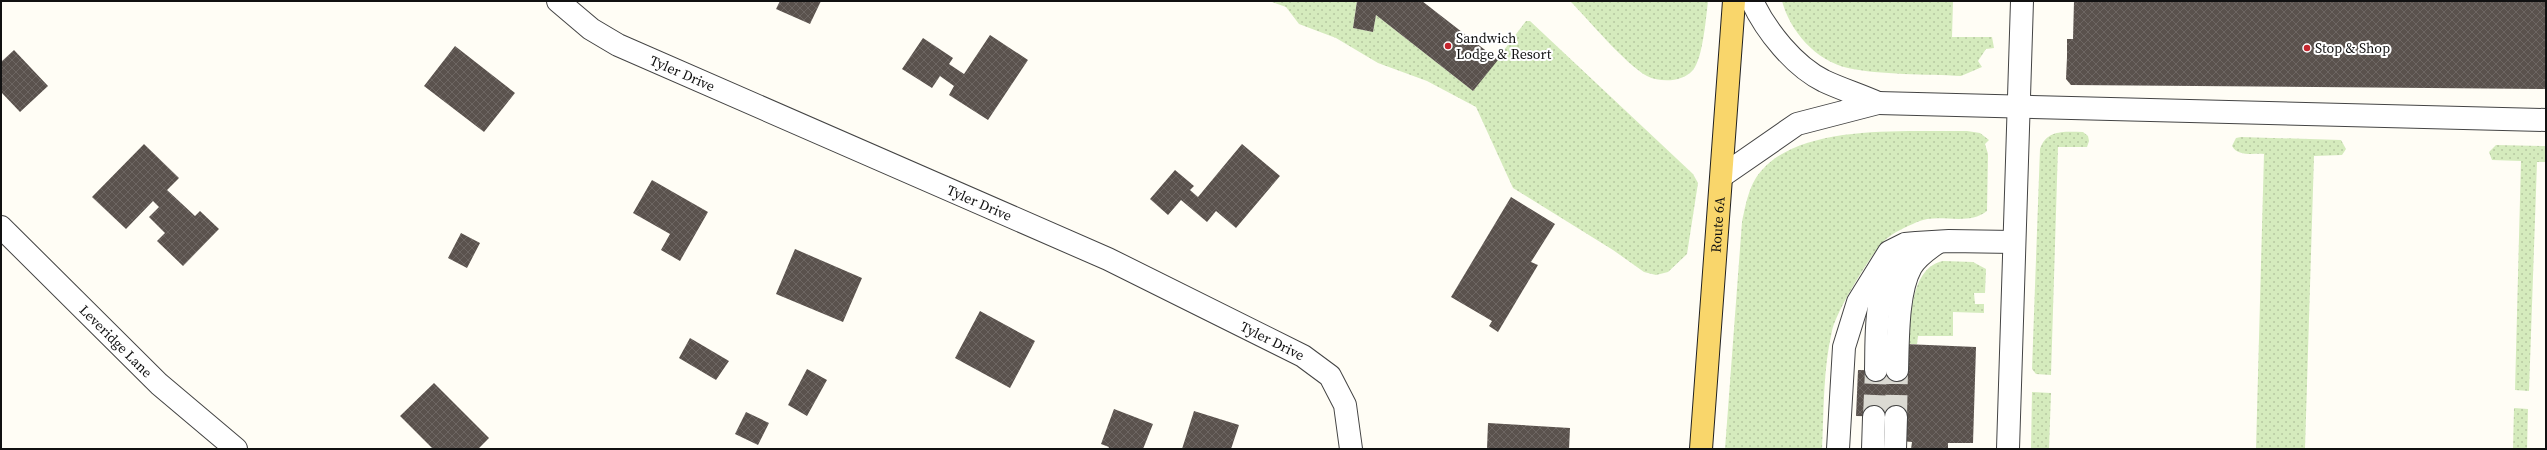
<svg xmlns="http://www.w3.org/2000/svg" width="2547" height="450" viewBox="0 0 2547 450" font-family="'Source Serif 4',serif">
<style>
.grass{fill:url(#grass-dots)}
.building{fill:url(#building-cross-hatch)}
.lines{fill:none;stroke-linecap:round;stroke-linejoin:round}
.minor-tunnel{stroke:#dbdad3;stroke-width:22;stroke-dasharray:22 11;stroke-linecap:butt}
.minor-casing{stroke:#444;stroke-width:24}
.major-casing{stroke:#222;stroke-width:24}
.minor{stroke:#fff;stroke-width:22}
.major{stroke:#f9d66b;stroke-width:22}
.poi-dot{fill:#c4262e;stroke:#fff;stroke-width:1.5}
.labels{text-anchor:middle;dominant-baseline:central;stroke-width:4;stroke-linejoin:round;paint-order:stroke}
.poi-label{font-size:14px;fill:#111;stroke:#fff;text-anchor:start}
.street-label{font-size:14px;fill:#111;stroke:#fff}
</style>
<defs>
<pattern id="grass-dots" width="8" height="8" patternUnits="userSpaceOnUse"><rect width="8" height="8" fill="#d5ebbd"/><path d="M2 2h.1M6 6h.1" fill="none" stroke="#b6c8a1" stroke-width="1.8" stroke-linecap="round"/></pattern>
<pattern id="building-cross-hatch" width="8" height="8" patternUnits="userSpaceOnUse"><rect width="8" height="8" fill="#5a524d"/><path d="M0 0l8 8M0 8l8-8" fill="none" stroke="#6d6662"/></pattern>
</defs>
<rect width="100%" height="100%" fill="#fffdf5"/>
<path class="grass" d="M 1269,1 L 1357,1 L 1353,28 L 1373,32 L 1376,15 L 1473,91 L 1526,21 L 1530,21 L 1693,174 L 1698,183 L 1687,254 L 1668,272 L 1656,275 L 1644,272 L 1613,250 L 1513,188 L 1476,107 L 1427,81 L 1378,63 L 1336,38 L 1299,24 L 1286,7 Z
M 1570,1 L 1708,1 C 1706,17 1703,58 1693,70 C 1683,82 1661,83 1647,76 C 1625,64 1589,20 1570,1 Z
M 1782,1 L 1953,1 L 1952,37 L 1992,37 L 1994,48 L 1986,49 L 1978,61 L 1982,67 L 1961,76 C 1927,74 1880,75 1848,68 C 1816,61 1790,31 1782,1 Z
M 1967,131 L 1980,133 L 1989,140 L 1985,144 L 1988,154 L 1987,211 C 1966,227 1939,212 1917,222 C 1906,227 1894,232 1885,240 C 1871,253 1836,312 1832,331 C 1823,369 1824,410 1822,449 L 1725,449 L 1742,222 C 1746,204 1749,183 1763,169 C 1805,123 1909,132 1967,131 Z
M 2083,132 L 2088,136 L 2089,141 L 2087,147 L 2058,147 L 2051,375 L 2036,374 L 2032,369 L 2040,149 C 2047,129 2065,132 2083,132 Z
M 2241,137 L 2341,140 L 2346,149 L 2342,155 L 2314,156 L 2305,449 L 2256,449 L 2264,154 C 2253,153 2238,157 2232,146 L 2236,138 Z
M 2496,145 L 2546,146 L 2546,162 L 2537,162 L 2529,391 L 2515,390 L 2521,161 L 2492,160 L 2489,152 Z
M 1943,261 L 1973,262 L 1986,269 L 1985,293 L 1974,293 L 1975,304 L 1984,304 L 1984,313 L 1953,312 L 1953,336 L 1918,336 L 1917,344 L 1907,344 C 1912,317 1910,268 1943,261 Z
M 2032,392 L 2051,393 L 2049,449 L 2031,449 Z
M 2514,408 L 2528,409 L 2527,449 L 2513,449 Z"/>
<path class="building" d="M 780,1 L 821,1 L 810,24 L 776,9 Z
M 1357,1 L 1422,1 L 1498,60 L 1473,91 L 1376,15 L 1373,32 L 1353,28 Z
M 2074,1 L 2546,1 L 2546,89 L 2071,85 L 2066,79 L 2067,57 L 2067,39 L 2073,39 Z
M 990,35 L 1028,60 L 988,120 L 949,95 L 954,86 L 940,76 L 932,88 L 902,69 L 923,38 L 953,58 L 949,64 L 964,74 Z
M 455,46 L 515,93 L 484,132 L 424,86 Z
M 14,50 L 48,86 L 20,112 L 1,92 L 1,62 Z
M 144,144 L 179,178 L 167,190 L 195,216 L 200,211 L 219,229 L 183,266 L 157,241 L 165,233 L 149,217 L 159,207 L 153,201 L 126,229 L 92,197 Z
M 1242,144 L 1280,176 L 1236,228 L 1216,211 L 1207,222 L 1181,200 L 1168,215 L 1150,199 L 1175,170 L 1194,186 L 1190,190 L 1198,197 Z
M 652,180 L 708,212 L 680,261 L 661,250 L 670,234 L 633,213 Z
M 1511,197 L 1555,224 L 1531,262 L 1538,265 L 1498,332 L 1489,326 L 1492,321 L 1451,297 Z
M 461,233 L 480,243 L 467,268 L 448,258 Z
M 795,249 L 862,278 L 843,322 L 776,294 Z
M 980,311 L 1035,341 L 1010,388 L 955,358 Z
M 690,338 L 729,361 L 716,380 L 679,358 Z
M 1905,344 L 1976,347 L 1973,443 L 1948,443 L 1948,449 L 1911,449 L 1912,442 L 1901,441 L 1896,417 L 1856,416 L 1858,370 L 1903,371 Z
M 807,369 L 827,380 L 807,416 L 788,405 Z
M 434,383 L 489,438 L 478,449 L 433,449 L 400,416 Z
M 1114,409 L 1153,424 L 1143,449 L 1108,449 L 1109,447 L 1101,444 Z
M 1194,411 L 1239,425 L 1231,449 L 1182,449 Z
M 746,412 L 769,423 L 758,445 L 735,434 Z
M 1488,423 L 1570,428 L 1569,449 L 1487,449 Z"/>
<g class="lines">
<path class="minor-tunnel" d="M 1874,417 L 1876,370
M 1896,417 L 1897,370"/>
<g class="minor-casing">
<g id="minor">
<path id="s1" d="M 558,1 L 591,29 L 618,45 L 1108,259 L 1303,356 L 1330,376 L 1345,405 L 1351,449"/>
<path d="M 1878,103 L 2546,120"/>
<path d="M 1722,176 L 1797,124 L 1878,103 C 1860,95 1841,89 1824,81 C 1794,66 1766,31 1752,1"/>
<path id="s2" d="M 1,227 L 159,384 L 236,449"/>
<path d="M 1876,370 C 1877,333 1873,284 1902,256"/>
<path d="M 1897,370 C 1898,341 1897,292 1911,267 C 1917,256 1929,249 1938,242"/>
<path d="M 1838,449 L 1844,347 L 1858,302 L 1889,252 L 1905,244 L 1916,243 L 1949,241 L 2014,242"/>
<path d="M 1873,449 L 1874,417"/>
<path d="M 1895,449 L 1896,417"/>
<path d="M 2008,449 L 2022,1"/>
</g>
</g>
<g class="major-casing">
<g id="major">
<path id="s3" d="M 1701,449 L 1734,1"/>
</g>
</g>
<use href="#minor" class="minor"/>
<use href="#major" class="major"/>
</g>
<g class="poi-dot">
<circle cx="1448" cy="46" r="4"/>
<circle cx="2307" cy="48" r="4"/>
</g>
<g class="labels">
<g class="poi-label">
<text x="1456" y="38">Sandwich<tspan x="1456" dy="16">Lodge &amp; Resort</tspan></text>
<text x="2315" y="48">Stop &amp; Shop</text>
</g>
<g class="street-label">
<text stroke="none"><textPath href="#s1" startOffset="145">Tyler Drive</textPath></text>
<text stroke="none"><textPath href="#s1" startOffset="469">Tyler Drive</textPath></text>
<text stroke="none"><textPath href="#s3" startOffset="225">Route 6A</textPath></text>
<text stroke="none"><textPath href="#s2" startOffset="162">Leveridge Lane</textPath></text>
<text stroke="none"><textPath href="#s1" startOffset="793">Tyler Drive</textPath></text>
</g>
</g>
<rect width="2547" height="450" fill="none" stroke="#111111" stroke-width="4"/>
</svg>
